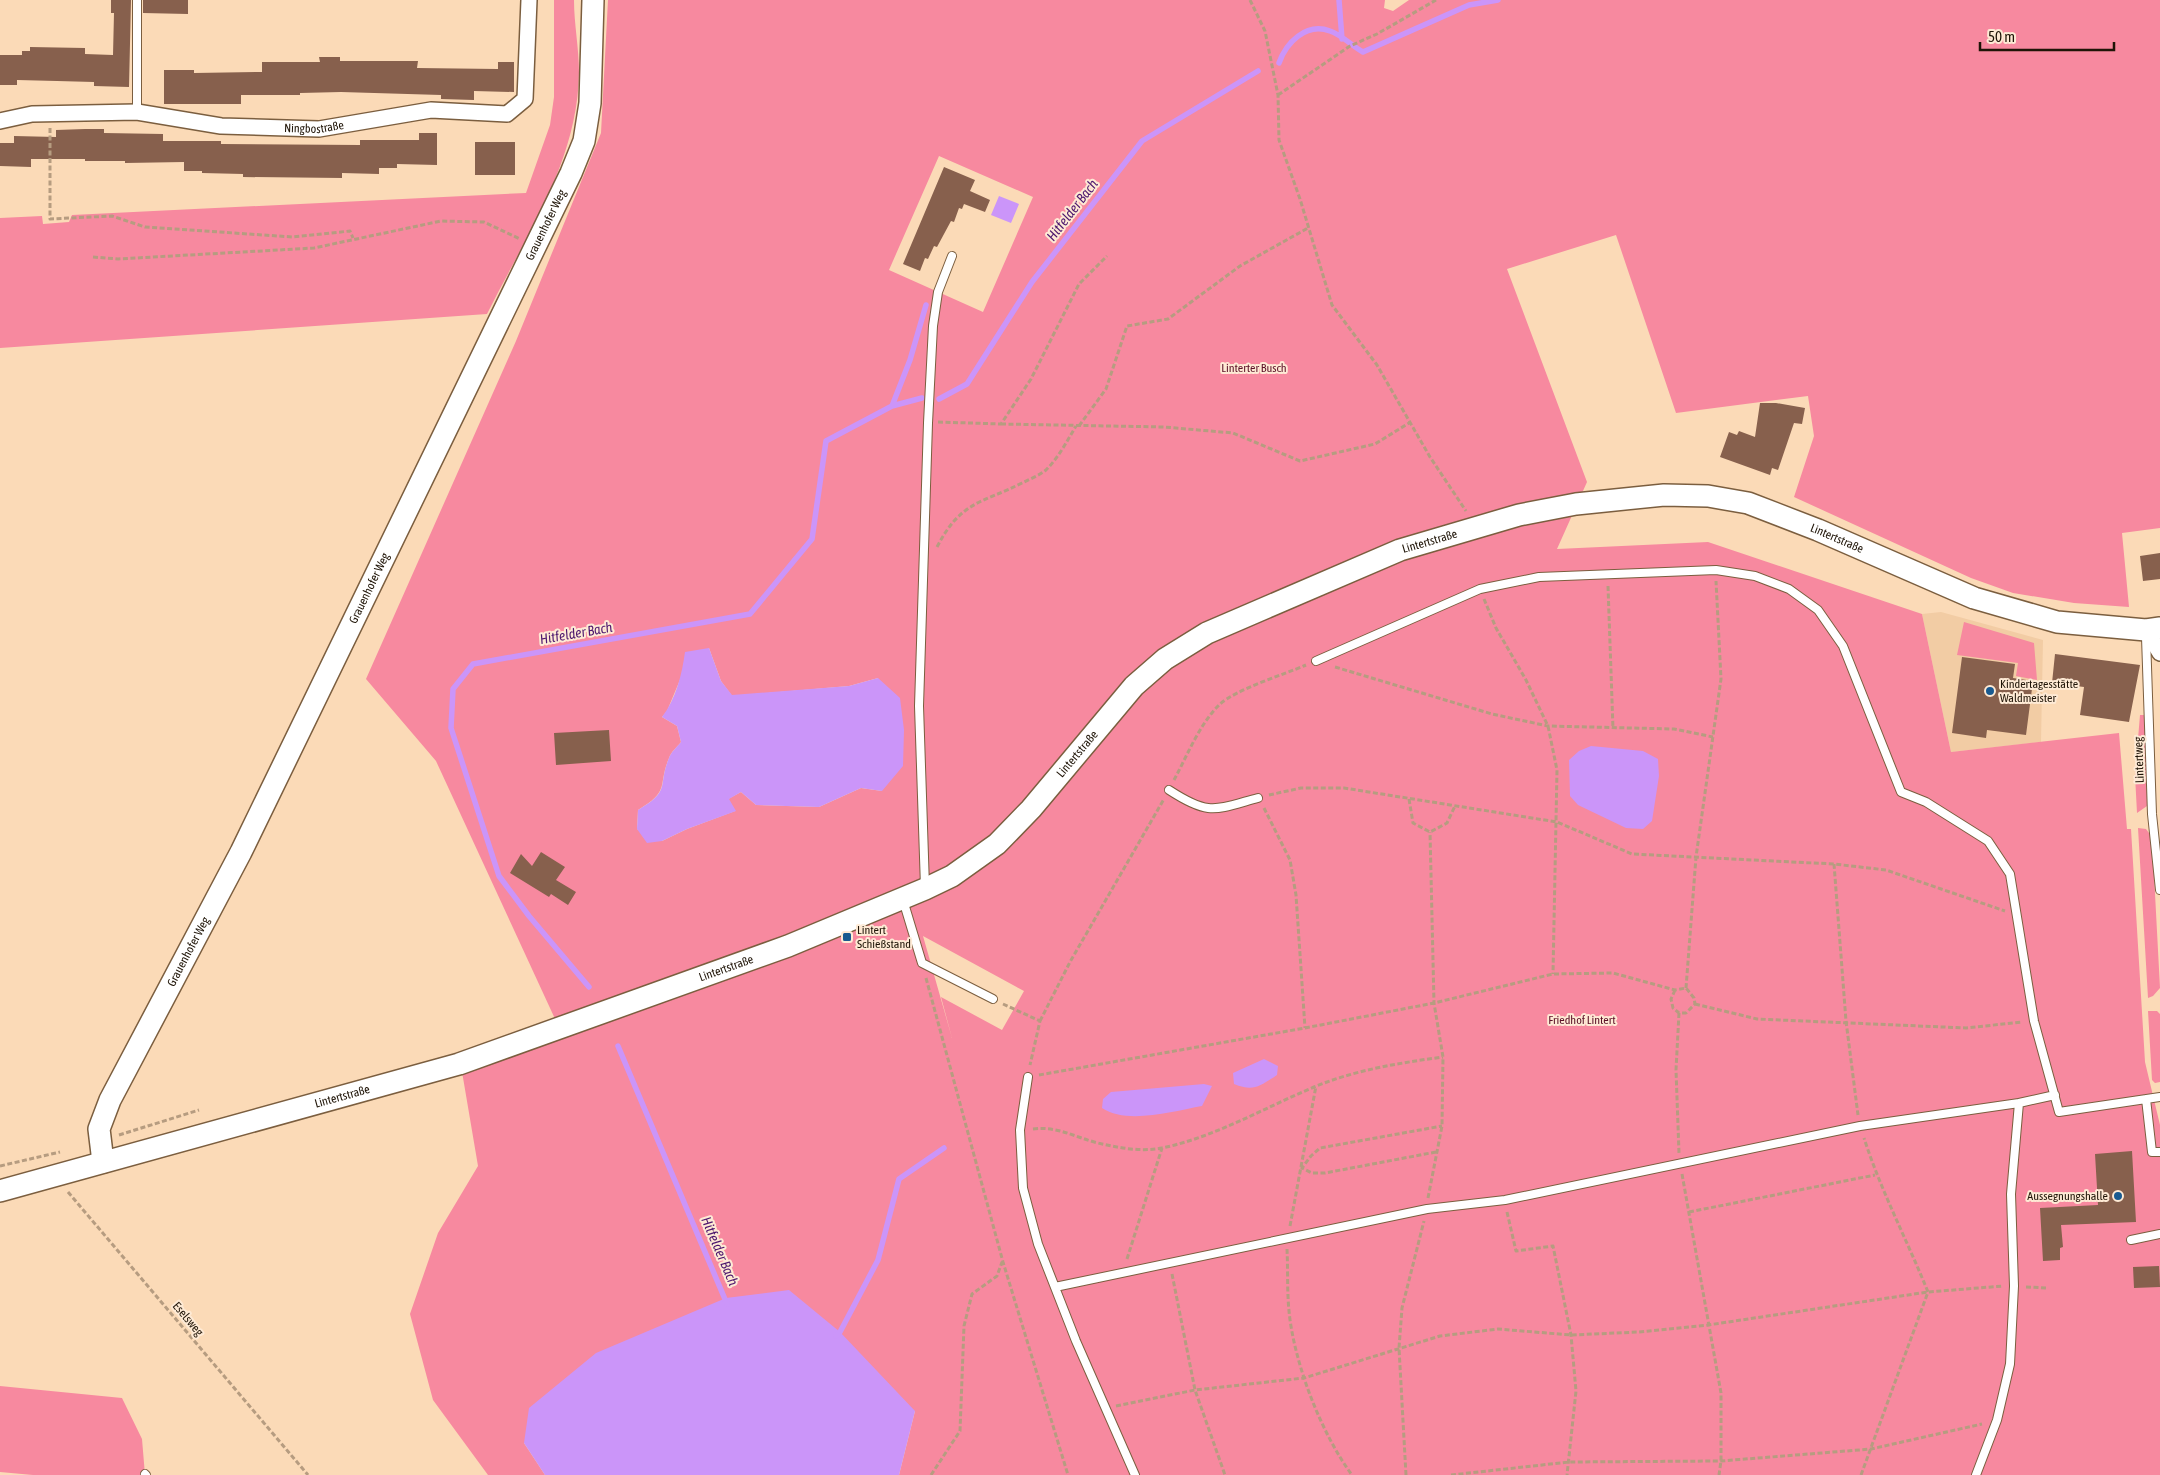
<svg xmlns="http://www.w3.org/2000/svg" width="2160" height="1475" viewBox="0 0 2160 1475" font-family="'Asap Condensed',sans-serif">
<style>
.built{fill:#f2cca4}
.green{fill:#f7899f;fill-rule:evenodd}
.water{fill:#cb95f9}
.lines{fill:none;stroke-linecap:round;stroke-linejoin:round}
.stream{stroke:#cb95f9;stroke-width:5.5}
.building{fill:#87604d}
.lane-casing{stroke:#7b5e3f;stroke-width:10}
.street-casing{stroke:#7b5e3f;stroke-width:18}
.secondary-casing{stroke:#7b5e3f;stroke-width:24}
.path{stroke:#b69c80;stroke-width:3;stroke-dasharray:5 2.5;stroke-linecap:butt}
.lane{stroke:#fff;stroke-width:8}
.street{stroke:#fff;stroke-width:15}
.secondary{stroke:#fff;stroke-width:21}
.poi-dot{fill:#195a90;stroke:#feead5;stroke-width:2}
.labels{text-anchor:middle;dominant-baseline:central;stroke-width:4;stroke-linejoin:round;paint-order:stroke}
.street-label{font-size:12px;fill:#1f1407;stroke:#feead5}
.park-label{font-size:12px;fill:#5b1027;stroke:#feead5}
.poi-label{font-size:12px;fill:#1f1407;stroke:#feead5;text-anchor:start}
.water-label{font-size:14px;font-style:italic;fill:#4c166e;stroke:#feead5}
</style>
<rect width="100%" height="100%" fill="#fbdab7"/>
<path class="built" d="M 1941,612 L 2043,640 L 2041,742 L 1951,752 L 1922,614 Z"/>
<path class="green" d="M 554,0 L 574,0 C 574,24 579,48 579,72 C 578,162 525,237 487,314 L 0,348 L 0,218 L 42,216 L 43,224 L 69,222 L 72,215 L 526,193 L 550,125 L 554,97 Z
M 608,0 L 1385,0 L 1384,8 L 1393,11 L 1409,0 L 2160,0 L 2160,528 L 2122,533 L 2129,607 L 2074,603 L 2013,593 L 1971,578 L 1794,497 L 1814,436 L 1808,396 L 1676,413 L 1616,235 L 1507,269 L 1587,482 L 1557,549 L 1708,542 L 1922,614 L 1951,752 L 2119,733 L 2127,829 L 2131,829 L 2145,1062 L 2160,1125 L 2160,1475 L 899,1475 L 915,1411 L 524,1443 L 545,1475 L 488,1475 L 433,1400 L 410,1314 L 438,1233 L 478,1166 L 459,1054 L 556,1021 L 436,761 L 366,679 L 516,341 L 601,133 ZM 939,156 L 1033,197 L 983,312 L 889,270 ZM 709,648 L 721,681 L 732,696 L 849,686 L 878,678 L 882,791 L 861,788 L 819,807 L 756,805 L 741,792 L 728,799 L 735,811 L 687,829 L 662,841 L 637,829 L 638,810 C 671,790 657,787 669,758 C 671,752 677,747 681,742 L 677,726 L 662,717 L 667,711 L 682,675 ZM 923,936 L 1024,991 L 1002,1030 L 941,997 L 952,1038 Z
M 1964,622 L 2034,643 L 2037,680 L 2016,676 L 2018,663 L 1957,655 Z
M 2140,715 L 2146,715 L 2150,799 L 2147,806 L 2137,813 L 2135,775 Z
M 2138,828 L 2146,829 L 2152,837 L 2160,988 L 2153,996 L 2148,998 Z
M 2148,1011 L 2157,1011 L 2160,1014 L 2160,1082 L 2155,1083 L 2152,1080 Z
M 0,1386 L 122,1398 L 142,1439 L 145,1475 L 33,1475 L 0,1472 Z"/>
<path class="water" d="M 999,196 L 1019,204 L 1011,223 L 991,215 Z
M 709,648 L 721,681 L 732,695 L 849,686 L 878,678 L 900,698 L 904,730 L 903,766 L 882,791 L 861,788 L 819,807 L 756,805 L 741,792 L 729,799 L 736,811 L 687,829 L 662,841 L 647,843 L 637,829 L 638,810 C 672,790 657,787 669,758 C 671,752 677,747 681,742 L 677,726 L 662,717 C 676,699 682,674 685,652 Z
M 1591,746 L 1643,751 L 1658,759 L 1659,776 L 1652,821 L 1643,829 L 1626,828 L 1578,805 L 1570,796 L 1569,760 L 1579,751 Z
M 1264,1059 L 1278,1066 L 1277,1075 C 1260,1086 1254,1092 1234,1084 L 1233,1073 Z
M 1204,1084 L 1212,1086 L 1202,1106 C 1174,1111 1127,1125 1102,1108 L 1103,1099 L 1111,1092 Z
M 789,1290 L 840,1332 L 915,1411 L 899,1475 L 545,1475 L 524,1443 L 529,1408 L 596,1353 L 726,1298 Z"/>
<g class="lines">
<path class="stream" d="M 1339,0 L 1342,39
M 1279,63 C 1286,43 1306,22 1330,31 C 1342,35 1352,46 1363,52 L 1469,5 L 1498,0
M 939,399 L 967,384 L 1032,282 L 1142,141 L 1258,71
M 892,406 L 910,360 L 926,305
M 589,987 L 529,916 L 499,876 L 451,728 L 453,689 L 473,664 L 750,614 L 812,539 L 826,441 L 892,406 L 922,398
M 618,1046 L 727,1304
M 836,1336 L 840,1332 L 878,1260 L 899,1179 L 944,1148"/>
</g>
<path class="building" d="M 111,0 L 131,0 L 129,87 L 94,86 L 94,82 L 57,81 L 17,80 L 17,85 L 0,85 L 0,55 L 22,55 L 22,51 L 30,51 L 30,47 L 85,48 L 85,54 L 113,55 L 114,13 L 111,13 Z
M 143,0 L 188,0 L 188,14 L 143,13 Z
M 319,57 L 340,57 L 340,61 L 418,61 L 417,68 L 498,69 L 498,62 L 514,62 L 514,92 L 474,91 L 474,100 L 441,99 L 441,95 L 341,92 L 300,93 L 300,95 L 241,95 L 241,104 L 164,104 L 164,70 L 194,70 L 194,73 L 262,72 L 262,62 L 320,62 Z
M 85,129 L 104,129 L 104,133 L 163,134 L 163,141 L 221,141 L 221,144 L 360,145 L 360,140 L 419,140 L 419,133 L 437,133 L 437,165 L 397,164 L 397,168 L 379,168 L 379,174 L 342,173 L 342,178 L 243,177 L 243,174 L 202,173 L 202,171 L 184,171 L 184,162 L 125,163 L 125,161 L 85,161 L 85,159 L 31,159 L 31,167 L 0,166 L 0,143 L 14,143 L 14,136 L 56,137 L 56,130 Z
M 475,142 L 515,142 L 515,175 L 475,175 Z
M 944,167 L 975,180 L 970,191 L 990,200 L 985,212 L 964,204 L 962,209 L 959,208 L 954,222 L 951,221 L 937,247 L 934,246 L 928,259 L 925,258 L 920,271 L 903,264 Z
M 1760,403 L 1776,403 L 1805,408 L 1802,424 L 1794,423 L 1778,470 L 1772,468 L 1770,475 L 1720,457 L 1729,432 L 1737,435 L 1739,431 L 1755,437 Z
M 2160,553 L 2160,579 L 2143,581 L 2140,556 Z
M 2055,654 L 2140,665 L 2129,722 L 2080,715 L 2084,687 L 2052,683 Z
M 1962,657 L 2015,664 L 2013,678 L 2033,681 L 2026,735 L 1987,730 L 1986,738 L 1952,733 Z
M 609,730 L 611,761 L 556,765 L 554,733 Z
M 541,852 L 565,867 L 556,880 L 576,892 L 568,905 L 551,894 L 549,897 L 510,873 L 521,854 L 532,866 Z
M 2132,1151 L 2136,1222 L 2061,1225 L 2063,1247 L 2060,1248 L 2060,1260 L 2043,1261 L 2040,1208 L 2098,1205 L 2095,1154 Z
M 2159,1266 L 2160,1287 L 2134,1288 L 2133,1267 Z"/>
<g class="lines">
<g class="lane-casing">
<path id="lane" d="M 137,112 L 137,0
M 2146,637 L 2152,814 L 2160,890
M 1316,661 L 1480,589 L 1539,577 L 1716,570 L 1755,576 L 1789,589 L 1818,610 L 1843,646 L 1901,792 L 1926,802 L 1988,841 L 2010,874 L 2034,1021 L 2059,1112 L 2160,1097
M 1169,790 C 1209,816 1214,810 1258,798
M 925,887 L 919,706 L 928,423 L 933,326 L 938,292 L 952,256
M 903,900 L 922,963 L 993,999
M 1028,1077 L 1020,1130 L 1023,1188 L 1038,1244 L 1076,1341 L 1135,1475
M 2146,1099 L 2152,1152 L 2160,1152
M 2131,1240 L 2160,1234
M 1055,1287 L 1427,1209 L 1505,1200 L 1860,1126 L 2019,1103
M 145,1474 L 146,1475
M 1976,1475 L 1997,1420 L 2010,1364 L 2014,1286 L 2011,1194 L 2019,1103 L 2055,1095"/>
</g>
<g class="street-casing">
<g id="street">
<path id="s1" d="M 0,121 L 32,114 L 137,112 L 221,126 L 319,129 L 431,110 L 507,114 L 525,99 L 529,0"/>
<path d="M 2146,630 L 2160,653"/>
</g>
</g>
<g class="secondary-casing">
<g id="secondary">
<path id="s2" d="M 103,1162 L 99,1129 L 110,1100 L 241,852 L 571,173 L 584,141 L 590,103 L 593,0"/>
<path id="s3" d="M 0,1191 L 459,1064 L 788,946 L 925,889 L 952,876 L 997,844 L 1031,809 L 1134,686 L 1165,659 L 1207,633 L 1400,550 L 1519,515 L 1576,504 L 1664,495 L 1708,496 L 1748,503 L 1818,530 L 1974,598 L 2057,622 L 2146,630 L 2160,628"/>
</g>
</g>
<path class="path" d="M 1250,0 L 1265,31 L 1278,95 L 1279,140 L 1300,199 L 1332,305 L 1377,365 L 1430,457 L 1466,511
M 1278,95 L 1350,46 L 1377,34 L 1436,0
M 50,128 L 50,219 L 112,216 L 145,227 L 293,237 L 350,231 L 353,238
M 93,257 L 118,259 L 314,248 L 441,221 L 484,222 L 520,239
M 938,422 L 1001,424 L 1031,379 L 1079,284 L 1107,256
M 1001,424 L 1164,427 L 1233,433 L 1300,461 L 1375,444 L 1409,423
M 1079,426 L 1106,389 L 1127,326 L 1168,319 L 1240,266 L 1308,228
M 937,547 C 961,501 980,504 1022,483 C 1030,479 1040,475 1046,470 C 1059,457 1067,441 1076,426
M 1608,586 L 1613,729
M 1484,599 L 1496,628 L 1526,680 L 1548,726 L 1557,770 L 1553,974
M 1335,667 L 1492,714 L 1548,726 L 1674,729 L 1713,737
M 1174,780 C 1187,756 1199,725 1219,705 C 1236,689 1283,675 1306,665
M 1269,795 L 1301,788 L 1344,788 L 1557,822 L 1632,854 L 1834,864 L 1886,870 L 2005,911
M 1409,799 L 1413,823 L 1430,832 L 1447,823 L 1455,806
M 1264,808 L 1290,860 L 1296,895 L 1305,1028
M 1834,864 L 1846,1021 L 1858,1115
M 926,978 L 1003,1262 L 1068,1475
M 1686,988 L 1696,857 L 1721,679 L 1716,581
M 1003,1004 L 1040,1021 L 1030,1065
M 1695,1004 L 1757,1019 L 1966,1028 L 2022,1022
M 1679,1013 L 1676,1070 L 1679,1153
M 1040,1021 L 1070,962 L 1164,799
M 1039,1075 L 1305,1028 L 1434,1003 L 1553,974 L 1613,973 L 1675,990 L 1686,988 L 1694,998 L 1695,1004 L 1686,1013 L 1679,1013 L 1673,1008 L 1671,999 L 1675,990
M 1033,1129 C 1058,1126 1074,1137 1098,1143 C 1119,1148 1141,1152 1162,1148 C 1215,1137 1264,1108 1314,1087 C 1355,1070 1399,1063 1443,1057
M 119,1135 L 199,1110
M 1436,1152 L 1325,1173 L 1312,1173 L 1302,1168 L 1311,1156 L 1320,1148 L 1442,1126
M 0,1166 L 60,1152
M 1682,1174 L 1721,1393 L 1721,1461 L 1719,1475
M 68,1192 L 308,1475
M 1428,1198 L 1442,1126 L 1443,1057 L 1434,1003 L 1430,832
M 1507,1212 L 1516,1251 L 1553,1246 L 1571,1335 L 1576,1391 L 1567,1475
M 1689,1212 L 1875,1175
M 1290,1226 L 1316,1086
M 1287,1249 C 1288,1269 1287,1291 1289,1311 C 1294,1363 1321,1433 1352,1475
M 1127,1259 L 1162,1148
M 1172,1274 L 1195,1390 L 1225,1475
M 2026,1287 L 2047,1288
M 1116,1406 L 1195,1390 L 1304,1378 L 1440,1336 L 1498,1329 L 1571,1335 L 1639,1332 L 1708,1325 L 1928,1292 L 2003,1286
M 931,1475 L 960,1431 L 964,1326 L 972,1294 L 997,1276 L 1002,1262
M 1406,1475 L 1399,1348 L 1402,1308 L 1424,1221
M 1451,1475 L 1569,1462 L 1721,1461 L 1871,1449 L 1982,1424
M 1861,1475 L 1928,1292 C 1907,1240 1881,1191 1864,1138"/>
<use href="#lane" class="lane"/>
<use href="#street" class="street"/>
<use href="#secondary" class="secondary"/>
</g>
<g class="poi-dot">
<circle cx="1990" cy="691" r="5"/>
<rect x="842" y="932" width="10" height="10" rx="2.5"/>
<circle cx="2118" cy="1196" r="5"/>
</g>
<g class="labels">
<g class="street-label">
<text stroke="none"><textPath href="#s1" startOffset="316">Ningbostraße</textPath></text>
<text stroke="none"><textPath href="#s2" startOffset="1042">Grauenhofer Weg</textPath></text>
<text stroke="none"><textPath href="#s3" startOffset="2020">Lintertstraße</textPath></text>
<text stroke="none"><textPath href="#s3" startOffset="1600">Lintertstraße</textPath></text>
<text stroke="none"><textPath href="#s2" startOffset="638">Grauenhofer Weg</textPath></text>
<text stroke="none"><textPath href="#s3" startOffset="1180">Lintertstraße</textPath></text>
<text transform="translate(2139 760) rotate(-92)">Lintertweg</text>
<text stroke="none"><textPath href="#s2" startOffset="232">Grauenhofer Weg</textPath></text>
<text stroke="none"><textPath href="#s3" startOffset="760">Lintertstraße</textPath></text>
<text stroke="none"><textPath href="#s3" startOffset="355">Lintertstraße</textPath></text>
<text transform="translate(188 1319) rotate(50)">Eselsweg</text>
</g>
<g class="park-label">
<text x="1254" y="368">Linterter Busch</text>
<text x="1582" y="1020">Friedhof Lintert</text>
</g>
<g class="poi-label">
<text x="2000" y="684">Kindertagesstätte<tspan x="2000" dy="14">Waldmeister</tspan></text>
<text x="857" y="930">Lintert<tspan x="857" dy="14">Schießstand</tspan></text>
<text x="2108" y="1196" text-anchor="end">Aussegnungshalle</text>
</g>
<g class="water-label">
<text transform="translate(1072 210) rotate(-52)">Hitfelder Bach</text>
<text transform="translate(576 633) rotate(-10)">Hitfelder Bach</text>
<text transform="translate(720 1251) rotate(67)">Hitfelder Bach</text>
</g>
</g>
<path d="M1980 42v8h134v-8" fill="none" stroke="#1f1407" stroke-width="2.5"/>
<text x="1988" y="42" font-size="15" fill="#1f1407" stroke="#feead5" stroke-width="4" paint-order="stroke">50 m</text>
</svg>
